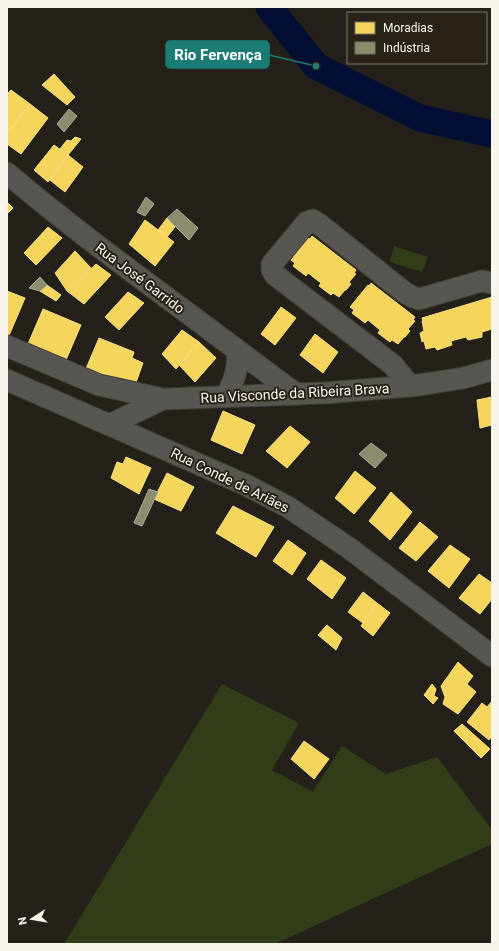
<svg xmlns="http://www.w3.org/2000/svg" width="499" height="951" viewBox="0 0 499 951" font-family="Roboto,sans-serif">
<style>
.green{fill:#313e17}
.homes{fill:#f6d55c;stroke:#f7df87}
.industry{fill:#8c8c6e;stroke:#acac94}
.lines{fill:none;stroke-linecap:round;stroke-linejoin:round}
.river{stroke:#030e35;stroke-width:27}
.minor-casing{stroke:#403c38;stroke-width:23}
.minor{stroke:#585651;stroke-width:21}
.labels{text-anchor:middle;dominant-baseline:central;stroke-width:4;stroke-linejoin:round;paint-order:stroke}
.street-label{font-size:14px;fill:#f8f5ec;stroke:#282316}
.leader{fill:none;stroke:#1b7c74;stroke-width:1.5}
.callout-dot{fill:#1b7c74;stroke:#282316;stroke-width:1.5}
.callout{fill:#1b7c74;stroke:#1b7c74;stroke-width:1.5}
.callout-label{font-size:15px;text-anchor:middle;font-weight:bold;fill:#fff}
</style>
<rect width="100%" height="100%" fill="#24211a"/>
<path class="green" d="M 394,246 L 428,257 L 422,272 L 390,262 Z
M 222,684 L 299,723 L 272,770 L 313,792 L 342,746 L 386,774 L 437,757 L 492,830 L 492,844 L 275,944 L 64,944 Z"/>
<path class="homes" d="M 54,74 L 75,97 L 67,105 L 42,85 Z
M 11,90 L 30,104 L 7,134 L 7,94 Z
M 30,104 L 48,118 L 21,154 L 7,144 L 7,134 Z
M 75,137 L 81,139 L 68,155 L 60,149 L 67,140 L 71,141 Z
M 54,145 L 68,155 L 48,182 L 34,170 Z
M 68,155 L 83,167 L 65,192 L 50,180 Z
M 7,202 L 13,208 L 7,214 Z
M 167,218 L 175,227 L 167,237 L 158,230 Z
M 145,220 L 174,242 L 155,266 L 129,244 Z
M 48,227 L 62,238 L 36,265 L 24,253 Z
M 312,236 L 356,270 L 354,273 L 356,274 L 349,282 L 351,284 L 346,290 L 345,290 L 339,297 L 333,293 L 331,295 L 319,286 L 321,283 L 308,273 L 306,276 L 293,266 L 295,263 L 291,260 L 308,238 L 310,239 Z
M 75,251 L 91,268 L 67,291 L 55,273 Z
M 96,264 L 111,275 L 84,304 L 67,291 Z
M 371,283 L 415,317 L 413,320 L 415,321 L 408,329 L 410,331 L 405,337 L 404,337 L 398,344 L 392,340 L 390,342 L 378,333 L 380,330 L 368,320 L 365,323 L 352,313 L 354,310 L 350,307 L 368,285 L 369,286 Z
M 47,285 L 61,295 L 56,301 L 40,291 Z
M 7,291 L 25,298 L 8,338 L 7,337 Z
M 128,292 L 144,303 L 119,330 L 105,317 Z
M 492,297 L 492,329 L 482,332 L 482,337 L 468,340 L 466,337 L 451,341 L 452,345 L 437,350 L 435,347 L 426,349 L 424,341 L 422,342 L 420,333 L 424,331 L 422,321 L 423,321 L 422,318 Z
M 281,307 L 296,318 L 275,345 L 261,334 Z
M 43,309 L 81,325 L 66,360 L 28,344 Z
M 182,330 L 199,342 L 176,369 L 162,354 Z
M 315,334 L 338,352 L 323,373 L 300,355 Z
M 99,338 L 134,352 L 132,358 L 143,363 L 134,388 L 85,371 Z
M 199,342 L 216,358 L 195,382 L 179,365 Z
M 492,397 L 492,425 L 480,428 L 477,400 Z
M 223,411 L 255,425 L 242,454 L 211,440 Z
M 290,426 L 310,442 L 287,468 L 266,451 Z
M 126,457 L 151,468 L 139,494 L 111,478 L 117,462 L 123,464 Z
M 355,471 L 376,488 L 354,514 L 335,498 Z
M 167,473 L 194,487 L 181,511 L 154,499 Z
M 391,492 L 412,512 L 390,540 L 369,521 Z
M 233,506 L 274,527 L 256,557 L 216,533 Z
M 420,522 L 438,537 L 416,561 L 399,548 Z
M 288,540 L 306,553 L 292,575 L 273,561 Z
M 450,545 L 470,559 L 449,588 L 428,571 Z
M 321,560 L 346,578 L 332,599 L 307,579 Z
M 479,574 L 492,583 L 492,599 L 480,614 L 459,598 Z
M 363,592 L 377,603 L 363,623 L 348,612 Z
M 377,603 L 390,613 L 373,636 L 361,626 Z
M 327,625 L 342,638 L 336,650 L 318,635 Z
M 458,662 L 473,676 L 467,684 L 476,692 L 458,714 L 443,704 L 445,697 L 441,686 Z
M 432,684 L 436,689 L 434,696 L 438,698 L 433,704 L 424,695 Z
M 492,701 L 492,736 L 489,740 L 467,722 L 482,703 L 487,707 Z
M 462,724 L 490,749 L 481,758 L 454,731 Z
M 304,741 L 329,759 L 314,779 L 291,759 Z"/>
<path class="industry" d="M 69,109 L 77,116 L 64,132 L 57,124 Z
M 146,197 L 154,204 L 145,216 L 137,212 Z
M 177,209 L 198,228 L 189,240 L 167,218 Z
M 40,277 L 47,285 L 40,291 L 29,288 Z
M 371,443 L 387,455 L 375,468 L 359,454 Z
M 149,489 L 158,492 L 142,526 L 134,523 Z"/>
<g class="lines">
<path class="river" d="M 269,7 L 316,66 L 420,118 L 492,134"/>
<g class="minor-casing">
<path id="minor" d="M 7,173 C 81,236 160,292 237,350 C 239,369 234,380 226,397
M 7,346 L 99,385 L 163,399 L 325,393 L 410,386 L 432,383 L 463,378 L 492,370
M 237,350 L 296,394
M 7,380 L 246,485 L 288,507 L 349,548 L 492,656
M 410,386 L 393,365 L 275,275 L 272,270 L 272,264 L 307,222 L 313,220 L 319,224 L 404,292 L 413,297 L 419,299 L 482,281 L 492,283
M 109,425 L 163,399"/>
</g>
<use href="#minor" class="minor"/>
</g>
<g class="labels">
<g class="street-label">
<text transform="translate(140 278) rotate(37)">Rua José Garrido</text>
<text transform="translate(295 393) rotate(-3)">Rua Visconde da Ribeira Brava</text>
<text transform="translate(230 480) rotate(26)">Rua Conde de Ariães</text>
</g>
</g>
<path class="leader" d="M316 66L269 55"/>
<circle class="callout-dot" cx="316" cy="66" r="4"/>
<rect class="callout" x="166" y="41" width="103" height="27" rx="4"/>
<g class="callout-label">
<text x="218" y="60">Rio Fervença</text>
</g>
<rect width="499" height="951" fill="none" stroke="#f8f5ec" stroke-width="16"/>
<rect x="347" y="12" width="140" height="52" fill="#282316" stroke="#7b776c"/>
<rect x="355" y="22" width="20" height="12" fill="#f6d55c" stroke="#7b776c"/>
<text x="383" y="32" font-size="12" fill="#f8f5ec">Moradias</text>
<rect x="355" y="42" width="20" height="12" fill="#8c8c6e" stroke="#7b776c"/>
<text x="383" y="52" font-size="12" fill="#f8f5ec">Indústria</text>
<g transform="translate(32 919) rotate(258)" stroke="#282316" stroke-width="3" paint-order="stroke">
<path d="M0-3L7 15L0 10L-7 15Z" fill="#f8f5ec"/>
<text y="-6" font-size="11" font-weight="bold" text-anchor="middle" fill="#f8f5ec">N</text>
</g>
</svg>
